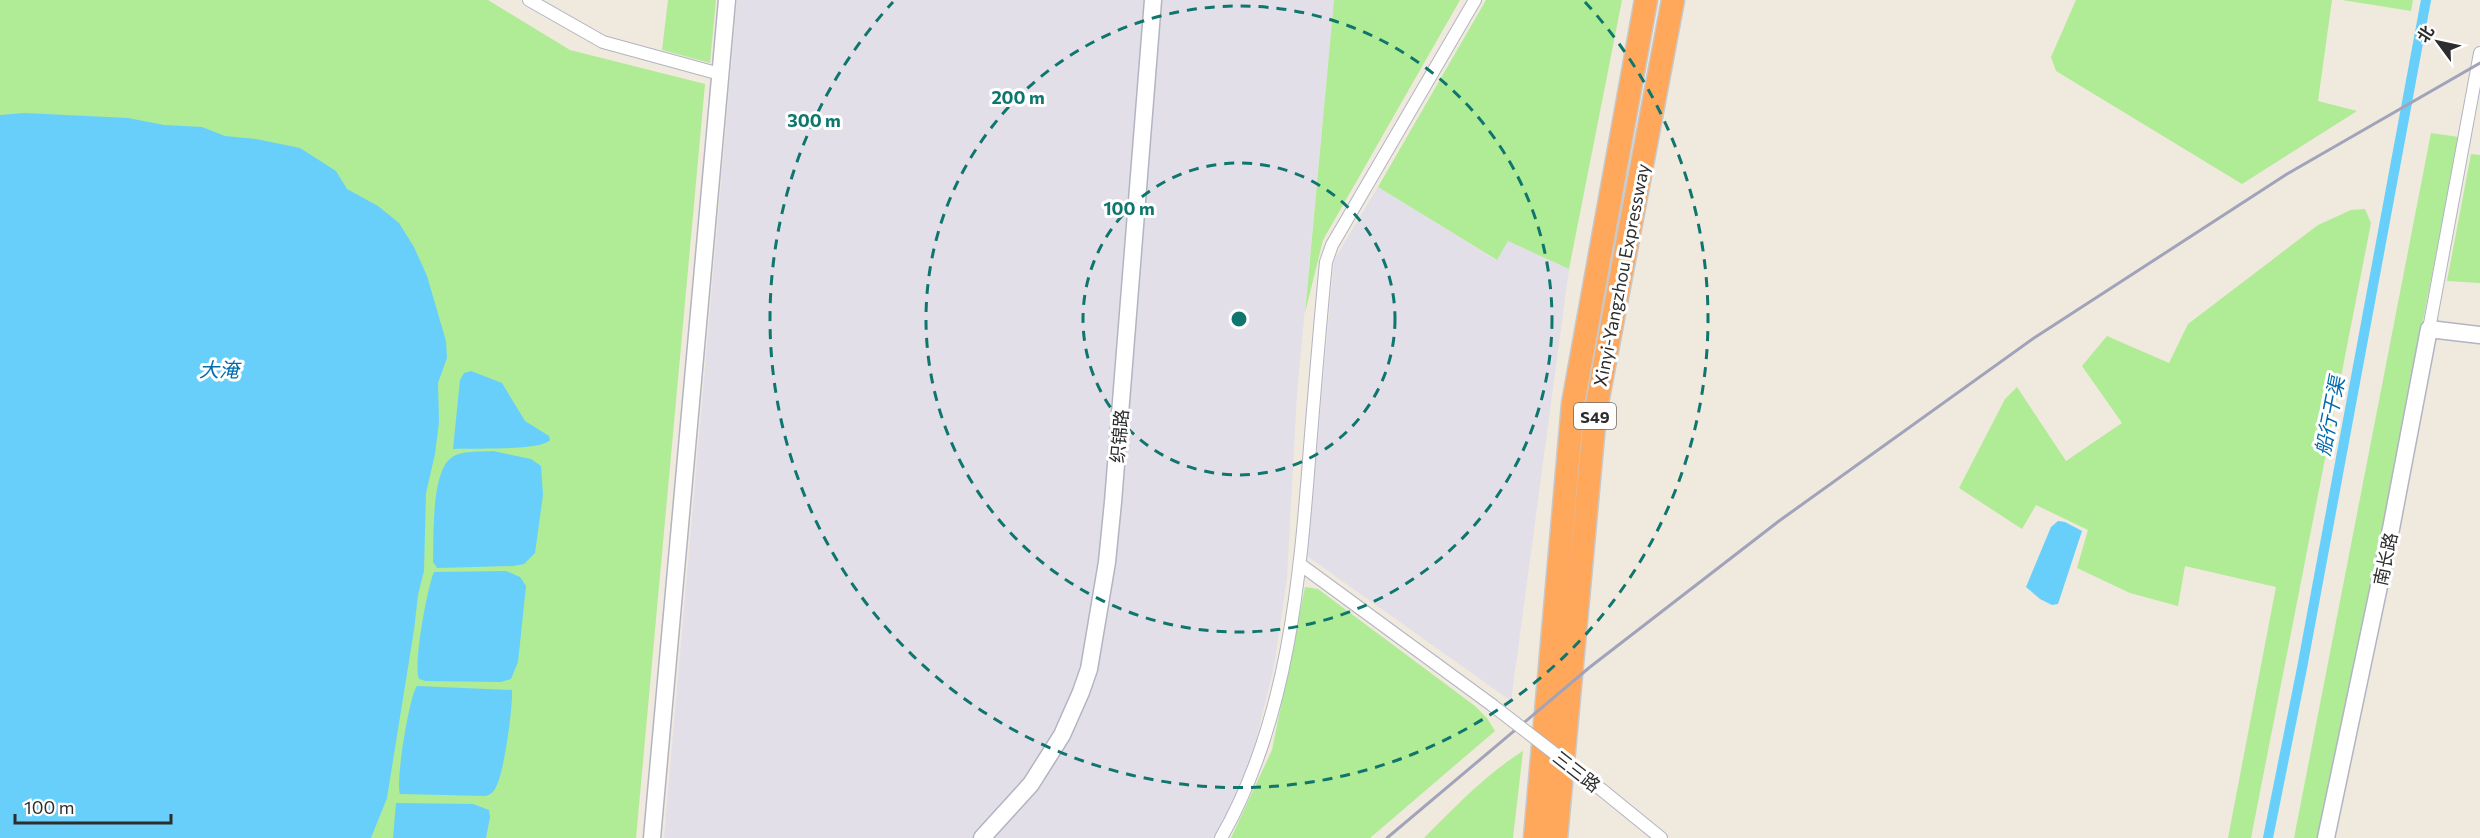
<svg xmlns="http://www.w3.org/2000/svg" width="2480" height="838" viewBox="0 0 2480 838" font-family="Commissioner,'Noto Sans SC',sans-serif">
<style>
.industrial{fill:#e2dfe8}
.green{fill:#b0eb96}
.water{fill:#68cffb}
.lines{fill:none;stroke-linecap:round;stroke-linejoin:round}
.canal{stroke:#68cffb;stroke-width:10}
.street-casing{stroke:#b2b4c2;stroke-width:14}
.secondary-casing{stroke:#b2b4c2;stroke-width:19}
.highway-casing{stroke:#c8c8c8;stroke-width:25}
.street{stroke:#fff;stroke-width:12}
.secondary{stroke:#fff;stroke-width:16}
.highway{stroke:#ffa75a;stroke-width:22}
.rail{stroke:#a0a3b9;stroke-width:3}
.street-bridge-casing{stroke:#b2b4c2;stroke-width:14;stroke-linecap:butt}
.street-bridge{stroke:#fff;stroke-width:12}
.ring{fill:none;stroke:#0f766e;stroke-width:3;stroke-dasharray:10 8}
.labels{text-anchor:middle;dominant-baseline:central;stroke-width:6;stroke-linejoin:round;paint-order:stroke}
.shield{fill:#fff;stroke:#6c6c6c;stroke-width:1.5}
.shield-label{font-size:16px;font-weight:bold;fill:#2d2d2d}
.street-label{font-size:18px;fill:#2d2d2d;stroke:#fff}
.water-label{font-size:20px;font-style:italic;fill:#006cae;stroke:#fff}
.centre{fill:#0f766e;stroke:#fff;stroke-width:3}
.ring-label{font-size:18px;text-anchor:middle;font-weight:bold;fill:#0f766e;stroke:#fff;stroke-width:6;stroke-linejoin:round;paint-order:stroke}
</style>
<rect width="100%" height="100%" fill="#f0e9de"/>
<path class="industrial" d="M 737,0 L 1334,0 L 1297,393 L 1287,578 L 1274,666 L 1253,753 L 1230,810 L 1214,838 L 664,838 Z
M 1378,187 L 1496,260 L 1508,241 L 1569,269 L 1511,701 L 1307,556 L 1334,260 Z"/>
<path class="green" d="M 0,0 L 488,0 L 570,50 L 705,84 L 636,838 L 0,838 Z
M 668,0 L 716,0 L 710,63 L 662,50 Z
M 1334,0 L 1460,0 L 1323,240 L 1305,313 Z
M 1486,0 L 1622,0 L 1569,269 L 1508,241 L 1497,260 L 1378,187 Z
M 2076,0 L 2332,0 L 2318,101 L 2357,111 L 2242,184 L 2056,71 L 2051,57 Z
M 2342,0 L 2413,0 L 2411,11 Z
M 2431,133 L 2459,137 L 2381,534 L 2318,838 L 2294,838 Z
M 2471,154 L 2480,155 L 2480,283 L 2447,281 Z
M 2365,209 L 2371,223 L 2251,838 L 2228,838 L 2276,587 L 2185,566 L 2178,606 L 2130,593 L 2077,568 L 2088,530 L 2036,505 L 2022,529 L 1959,488 L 2005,399 L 2017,387 L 2066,461 L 2122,423 L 2082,366 L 2107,336 L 2169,363 L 2188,324 L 2318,225 L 2351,210 Z
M 1305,587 L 1318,589 L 1475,706 L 1487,718 L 1495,731 L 1370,838 L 1231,838 L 1272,750 Z
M 1523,751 L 1513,838 L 1424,838 C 1455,807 1486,774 1523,751 Z"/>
<path class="water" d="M 24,113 L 128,118 L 164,125 L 202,127 L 225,136 L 256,139 L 300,148 L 336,171 L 347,189 L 378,206 L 399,223 L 414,247 L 427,276 L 446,341 L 447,358 L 438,383 L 439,422 L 435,454 L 426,493 L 424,571 L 418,595 L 414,630 L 387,798 L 371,838 L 0,838 L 0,115 Z
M 471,371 L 502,383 L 525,421 L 549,436 L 550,440 C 541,451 471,448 453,449 L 460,380 L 464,373 Z
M 493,451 L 531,459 L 541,466 L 543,495 L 535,553 L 524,564 L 514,566 L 437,568 L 433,562 C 434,538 431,473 451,458 C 461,450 481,452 493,451 Z
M 2058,521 L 2065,522 L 2082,531 L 2058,604 L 2052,605 L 2040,599 L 2026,587 L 2051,527 Z
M 506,571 L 520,577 L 526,586 L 518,662 L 511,679 L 501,682 L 426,681 L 419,679 C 413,666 427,588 434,572 Z
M 417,686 L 512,690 C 513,707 504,773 496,787 C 494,792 491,794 486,796 L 400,794 C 395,783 410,693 417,686 Z
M 396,803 L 473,804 L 489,810 L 490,817 L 486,838 L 393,838 Z"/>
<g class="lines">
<path class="canal" d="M 2268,838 L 2302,668 L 2426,0"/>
<g class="street-casing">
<path id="street" d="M 529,0 L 603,42 L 720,74
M 2429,329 L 2480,53
M 1301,565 L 1492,705
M 1602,790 L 1661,838
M 1221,838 C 1288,721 1300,580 1310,447 C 1315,386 1320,324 1326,262 L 1332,245 L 1475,0"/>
</g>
<g class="secondary-casing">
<path id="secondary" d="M 652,838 L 727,0
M 982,838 L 1031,784 L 1062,735 L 1081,692 L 1089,669 L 1107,562 L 1113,502 L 1153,0
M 2326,838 L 2390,534 L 2429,329 L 2480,335"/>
</g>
<g class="highway-casing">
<path id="highway" d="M 1535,838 L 1573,404 L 1646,0
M 1556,838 L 1595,414 L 1673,0"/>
</g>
<use href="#street" class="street"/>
<use href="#secondary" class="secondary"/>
<use href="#highway" class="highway"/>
<path class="rail" d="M 1387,838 L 1590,667 L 1779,521 L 2034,338 L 2287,174 L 2480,63"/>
<g class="street-bridge-casing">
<path id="street-bridge" d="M 1492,705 L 1602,790"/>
</g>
<use href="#street-bridge" class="street-bridge"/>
</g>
<g class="ring">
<circle cx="1239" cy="319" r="156"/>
<circle cx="1239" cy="319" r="313"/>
<path d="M1585 2A469 469 0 1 1 893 2"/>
</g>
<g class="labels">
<rect class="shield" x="1574" y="403" width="42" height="26" rx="4.5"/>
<g class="shield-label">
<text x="1595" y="416">S49</text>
</g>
<g class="street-label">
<text transform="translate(1621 275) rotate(-79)">Xinyi-Yangzhou Expressway</text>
<text transform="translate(1119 436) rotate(-85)">织锦路</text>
<text transform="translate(2385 559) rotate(-78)">南长路</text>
<text transform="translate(1577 771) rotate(38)">三三路</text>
</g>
<g class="water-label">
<text x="219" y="369">大淹</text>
<text transform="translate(2329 416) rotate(-79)">船行干渠</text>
</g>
</g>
<circle cx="1239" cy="319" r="9" class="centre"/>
<g class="ring-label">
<text x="1018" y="104">200 m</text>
<text x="814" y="127">300 m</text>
<text x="1129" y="215">100 m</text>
</g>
<g transform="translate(2438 42) rotate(303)" stroke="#ffffff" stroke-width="4.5" paint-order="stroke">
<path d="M0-4.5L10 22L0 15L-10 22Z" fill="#2d2d2d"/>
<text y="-9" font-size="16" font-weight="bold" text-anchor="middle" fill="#2d2d2d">北</text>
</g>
<path d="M15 814v9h156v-9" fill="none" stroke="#2d2d2d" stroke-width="3"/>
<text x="24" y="814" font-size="18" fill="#2d2d2d" stroke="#ffffff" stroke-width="4.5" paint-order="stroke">100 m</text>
</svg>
